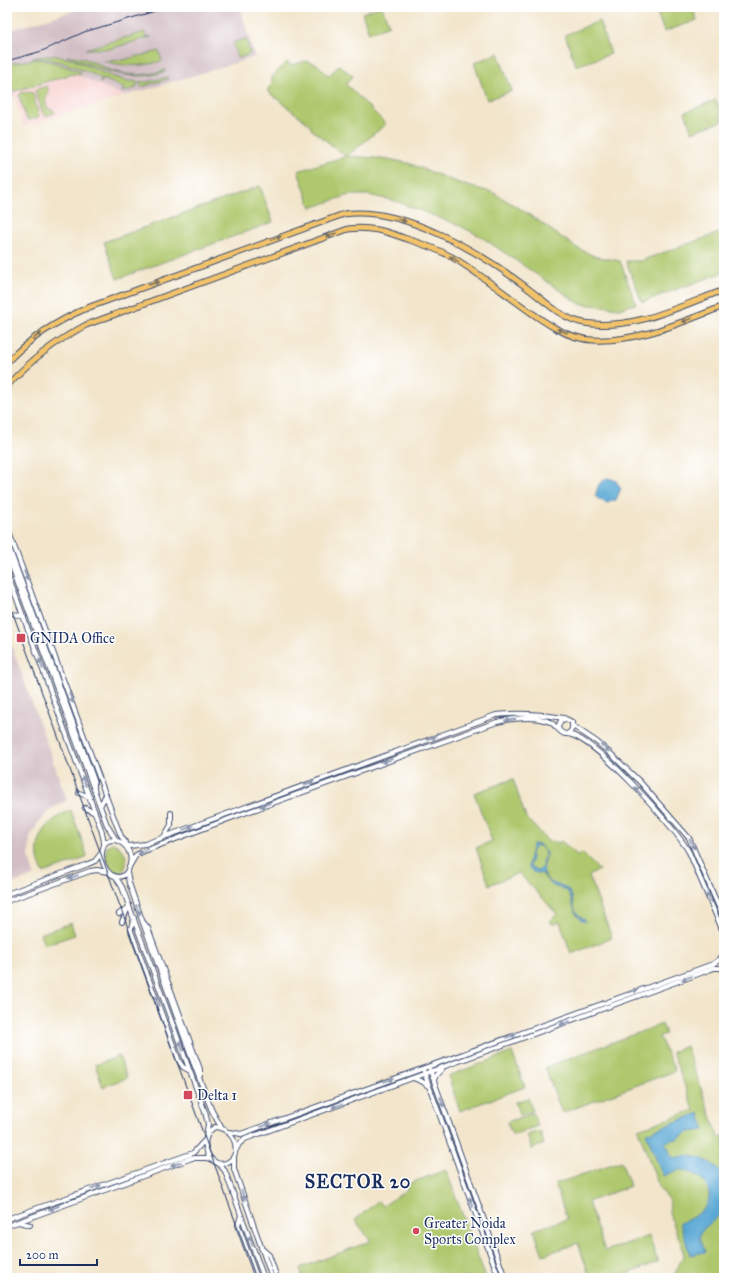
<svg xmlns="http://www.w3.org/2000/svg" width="731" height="1285" viewBox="0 0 731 1285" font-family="'IM FELL Great Primer',serif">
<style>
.built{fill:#f7d0ce}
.industrial{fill:#d2bec4}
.green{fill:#afc86d;stroke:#657c66}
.water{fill:#5aa8d4;stroke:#3a6c99;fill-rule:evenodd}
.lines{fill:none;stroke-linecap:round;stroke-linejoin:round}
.minor-casing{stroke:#3b4a6e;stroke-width:6}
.major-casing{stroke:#3b4a6e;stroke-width:7}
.minor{stroke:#fff;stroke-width:4}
.major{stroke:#f2c36a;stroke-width:5}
.rail{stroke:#1b2f5e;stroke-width:1}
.oneway{fill:#7c7263}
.oneway2{fill:#8d97ae}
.poi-dot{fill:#d1495b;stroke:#fff;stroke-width:1.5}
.labels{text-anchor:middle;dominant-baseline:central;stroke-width:3;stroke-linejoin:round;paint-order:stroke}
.poi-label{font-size:14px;fill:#1b2f5e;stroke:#fff;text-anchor:start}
.district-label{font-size:18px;font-weight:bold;letter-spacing:1px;fill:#1b2f5e;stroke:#fff}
</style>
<rect width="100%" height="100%" fill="#fff"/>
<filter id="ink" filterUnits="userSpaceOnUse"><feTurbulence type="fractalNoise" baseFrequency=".025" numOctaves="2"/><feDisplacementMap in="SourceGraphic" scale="8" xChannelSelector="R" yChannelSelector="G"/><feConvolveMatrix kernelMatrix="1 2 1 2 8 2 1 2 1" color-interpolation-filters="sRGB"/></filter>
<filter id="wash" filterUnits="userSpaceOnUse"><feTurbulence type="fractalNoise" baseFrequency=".012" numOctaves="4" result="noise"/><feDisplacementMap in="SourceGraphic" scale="16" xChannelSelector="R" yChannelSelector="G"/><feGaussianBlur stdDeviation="0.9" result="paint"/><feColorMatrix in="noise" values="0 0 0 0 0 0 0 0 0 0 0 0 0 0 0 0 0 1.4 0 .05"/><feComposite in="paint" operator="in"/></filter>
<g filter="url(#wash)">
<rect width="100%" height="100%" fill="#f2e5cb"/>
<path class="built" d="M 76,74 L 125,96 L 23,127 L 13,92 Z"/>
<path class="industrial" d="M 86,7 L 240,7 L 255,57 L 125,96 L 76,74 L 13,92 L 14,97 L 7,99 L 7,31 Z
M 7,633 L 67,800 L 51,809 L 38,823 L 30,837 L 29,856 L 34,876 L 7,885 Z"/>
<path class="green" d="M 379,7 L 382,7 L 389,25 L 369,33 L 362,13 Z
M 655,7 L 692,7 L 697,20 L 664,32 Z
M 599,21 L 611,54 L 576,66 L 565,35 Z
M 145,32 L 146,37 L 151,36 L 151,37 L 109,49 L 85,49 Z
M 244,39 L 247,40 L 250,54 L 239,58 L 237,57 L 233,43 Z
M 159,51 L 162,61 C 140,67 126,67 104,61 L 123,60 Z
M 498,53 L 512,91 L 487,100 L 474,63 Z
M 52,55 L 72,59 L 111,76 L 128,81 L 147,82 L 167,77 L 168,79 L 141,87 L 140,83 L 136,84 L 137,88 L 122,92 L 124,88 L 103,79 L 101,83 L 100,83 L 101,78 C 80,69 56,57 31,58 Z
M 67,56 C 82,55 96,64 110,70 C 128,77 147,76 165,70 L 165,72 C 140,79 121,76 96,67 C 86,64 77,59 67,56 Z
M 36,59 L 53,62 L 81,72 L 80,75 L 73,74 L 7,93 L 7,64 Z
M 306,61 L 317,64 L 329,76 L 339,65 L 353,76 L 346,84 L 386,124 L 347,156 L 388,159 L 408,163 L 467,186 L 492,192 L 524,211 L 577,248 L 594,256 L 620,261 L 636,304 L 620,308 L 580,304 L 480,236 L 458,225 L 395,201 L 368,195 L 349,195 L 311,208 L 298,171 L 346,156 L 312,130 L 309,124 L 267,91 L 272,83 L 272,77 L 287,62 L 291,65 Z
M 47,86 L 49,93 C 43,100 45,109 54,111 L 55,113 L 44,116 L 35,91 L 37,89 Z
M 29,91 L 33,93 L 39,116 L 38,118 L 29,120 L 26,118 L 19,96 L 21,93 Z
M 716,100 L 723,121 L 692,132 L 685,112 Z
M 260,186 L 273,222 L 117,279 L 104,242 Z
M 724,231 L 724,272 L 642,302 L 626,261 L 640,261 Z
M 513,779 L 526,818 L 549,842 L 553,841 L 558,843 L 561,841 L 578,856 L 582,853 L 599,870 L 589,876 L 612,938 L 571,954 L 560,922 L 552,924 L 550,921 L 557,914 L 519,873 L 489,885 L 476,848 L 492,841 L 474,793 Z
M 71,810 L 87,855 L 86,858 L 43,873 C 41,868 39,863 38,858 C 35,835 51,818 71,810 Z
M 113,843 C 125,848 132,863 121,873 C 104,874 102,854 109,844 Z
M 71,923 L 75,935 L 44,945 L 40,934 Z
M 662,1024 L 666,1034 L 659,1036 L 675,1071 L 562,1113 L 545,1067 Z
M 686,1046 L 719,1138 L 724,1136 L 724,1278 L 673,1278 L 683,1256 L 683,1249 L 669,1213 L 670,1203 L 664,1193 L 660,1190 L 638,1129 L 694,1110 L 672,1052 Z
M 512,1052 L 525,1087 L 460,1111 L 448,1076 Z
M 119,1056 L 127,1078 L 103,1087 L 95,1065 Z
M 528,1098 L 533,1111 L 520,1115 L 515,1102 Z
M 533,1113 L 538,1126 L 512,1135 L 507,1122 Z
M 540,1131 L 544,1144 L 532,1149 L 527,1135 Z
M 621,1161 L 630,1186 L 588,1202 L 605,1251 L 649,1236 L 658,1262 L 616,1278 L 590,1278 L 578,1243 L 543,1255 L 534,1230 L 567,1219 L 555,1184 Z
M 446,1170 L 486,1278 L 303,1278 L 300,1268 L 371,1241 L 355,1220 L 378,1201 L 383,1206 L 408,1189 L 405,1185 Z"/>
<path class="water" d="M 607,478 L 615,480 L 621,488 L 616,500 L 607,503 L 600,500 L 595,496 L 599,484 Z
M 533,844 L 540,845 L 546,853 C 547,859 542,867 544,874 C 549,887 562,883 569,891 C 574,897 572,905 576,912 C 577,915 582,918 585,920 L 585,922 C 571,916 575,900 566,890 L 553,886 L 546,879 L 543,874 L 533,872 L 528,868 L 528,864 ZM 536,846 L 540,846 C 545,851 547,856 542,861 L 543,867 L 539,870 L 532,869 L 529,865 L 532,859 L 531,852 Z
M 699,1113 L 705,1130 L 689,1132 L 677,1139 L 668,1141 L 665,1144 L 669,1148 L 670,1156 C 676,1159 680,1156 686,1156 C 701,1156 719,1164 724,1179 C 724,1186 726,1204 723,1210 C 718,1221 696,1229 700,1240 C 702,1244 704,1248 705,1252 L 690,1255 L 680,1223 C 688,1220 701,1214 706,1206 C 716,1190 700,1172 683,1170 C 676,1169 669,1174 663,1176 L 646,1133 Z"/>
</g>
<g filter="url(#ink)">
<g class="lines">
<g class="minor-casing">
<path id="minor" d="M 7,527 L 117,826 L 121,836 L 127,845
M 7,542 L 94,780 L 94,790
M 7,553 L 107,825 L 116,840
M 7,572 L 101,829 C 102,833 104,839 104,844 C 104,847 102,850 102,853 C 101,862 107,876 118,877 C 128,877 132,863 130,855 C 127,843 113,835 104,844
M 14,614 L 24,617
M 573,726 L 597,742 L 611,754 L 640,782 L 689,838 L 724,919
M 567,734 C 594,736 674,826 689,852 L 724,934
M 79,793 L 90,797
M 100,806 L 106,795
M 85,808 L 95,813
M 165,835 L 171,825 L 171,813
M 124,845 L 130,846 L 145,844 L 496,715 C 519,712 541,714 564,718
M 129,867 L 136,855 L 142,852 L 231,818 L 497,722 C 514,718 534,715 550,722 C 558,726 564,742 572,729 L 572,722 L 566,719 L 561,720 L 558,727 L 559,730
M 127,873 L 129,883 L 138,909 L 193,1062 L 212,1111 L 221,1127
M 115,876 L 122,887 L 205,1112 L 208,1124 L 206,1136
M 7,894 L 88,864 L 95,861 L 102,852
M 7,901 L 90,871 L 97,870 L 108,872
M 119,914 L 126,909
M 134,918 L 131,928 L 131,931 L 179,1061 L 183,1067 L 190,1071
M 122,922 L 129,905
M 143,922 L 148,928 L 200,1069 L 200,1076
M 430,1070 L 505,1278
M 424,1072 L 499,1278
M 413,1078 L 423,1082 L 428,1086
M 434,1080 L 436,1075 L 442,1069
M 215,1127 C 228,1128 238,1140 235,1153 C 234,1157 232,1160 228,1162 C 210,1172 195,1138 215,1127 Z
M 229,1132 L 241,1134 L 713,964 L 719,960 L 724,954
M 236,1150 L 239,1144 L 245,1139 L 698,974 L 714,968 L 724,968
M 234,1157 L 234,1169 L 272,1278
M 219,1164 L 225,1171 L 264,1278
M 241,1215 L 238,1225 L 257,1278
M 7,1219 L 193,1153 L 205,1140
M 19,1222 L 30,1225
M 7,1226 L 192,1158 L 207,1158 L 214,1161
M 261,1248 L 269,1255 L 277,1278"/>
</g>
<g class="major-casing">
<path id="major" d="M 7,362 C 30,338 57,321 87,308 L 344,214 C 403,206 480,252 526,287 C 544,300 561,319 584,323 C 633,331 680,306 724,290
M 7,386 C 30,360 56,341 86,325 L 348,229 C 368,226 385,231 404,238 C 420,243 437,249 452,257 C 472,269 492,284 511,298 C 535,315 563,339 593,340 C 639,342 682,322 724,306"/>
</g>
<use href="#minor" class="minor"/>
<use href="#major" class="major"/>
<path class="rail" d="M 7,61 L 42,51 L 84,32 L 169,7
M 7,597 L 256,1278"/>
</g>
<defs><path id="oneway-solid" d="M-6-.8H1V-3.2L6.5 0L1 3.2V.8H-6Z"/></defs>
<g class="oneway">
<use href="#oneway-solid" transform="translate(401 220) rotate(18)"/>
<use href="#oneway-solid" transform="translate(331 235) rotate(160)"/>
<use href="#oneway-solid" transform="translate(276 238) rotate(-20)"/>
<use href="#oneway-solid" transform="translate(454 259) rotate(-149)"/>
<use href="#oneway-solid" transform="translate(154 283) rotate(-21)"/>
<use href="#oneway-solid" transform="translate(687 320) rotate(160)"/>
<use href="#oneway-solid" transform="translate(562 331) rotate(-157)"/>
<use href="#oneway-solid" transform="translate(37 336) rotate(-38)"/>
</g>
<g class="oneway2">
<use href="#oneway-solid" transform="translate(26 576) rotate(70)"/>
<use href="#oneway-solid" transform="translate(41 664) rotate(-110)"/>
<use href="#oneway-solid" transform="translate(71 698) rotate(70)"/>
<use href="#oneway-solid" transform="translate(510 720) rotate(173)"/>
<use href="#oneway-solid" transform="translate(431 738) rotate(-20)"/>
<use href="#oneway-solid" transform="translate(605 748) rotate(41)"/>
<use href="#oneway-solid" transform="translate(387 761) rotate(160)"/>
<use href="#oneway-solid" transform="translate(84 781) rotate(-110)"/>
<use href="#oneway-solid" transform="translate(309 783) rotate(-21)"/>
<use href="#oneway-solid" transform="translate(638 791) rotate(-133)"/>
<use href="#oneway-solid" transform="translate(265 805) rotate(160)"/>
<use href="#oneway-solid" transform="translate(188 828) rotate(-21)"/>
<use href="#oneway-solid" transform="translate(692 844) rotate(63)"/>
<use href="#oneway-solid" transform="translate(143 852) rotate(154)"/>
<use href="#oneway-solid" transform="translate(73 877) rotate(161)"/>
<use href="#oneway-solid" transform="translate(709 898) rotate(-114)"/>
<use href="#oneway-solid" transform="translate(138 910) rotate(70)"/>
<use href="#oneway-solid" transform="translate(687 978) rotate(160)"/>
<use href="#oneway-solid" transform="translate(633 991) rotate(-20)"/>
<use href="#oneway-solid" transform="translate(157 1001) rotate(-110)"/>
<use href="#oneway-solid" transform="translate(565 1023) rotate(160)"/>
<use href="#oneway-solid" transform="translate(511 1036) rotate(-20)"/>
<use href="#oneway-solid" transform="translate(181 1046) rotate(-110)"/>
<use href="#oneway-solid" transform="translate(389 1080) rotate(-20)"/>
<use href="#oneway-solid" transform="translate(442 1102) rotate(70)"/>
<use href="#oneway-solid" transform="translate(337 1106) rotate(160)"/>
<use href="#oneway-solid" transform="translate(266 1125) rotate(-20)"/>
<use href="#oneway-solid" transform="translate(176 1164) rotate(160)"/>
<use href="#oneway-solid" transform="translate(96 1187) rotate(-20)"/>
<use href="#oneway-solid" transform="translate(243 1195) rotate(71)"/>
<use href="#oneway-solid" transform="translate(471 1202) rotate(-110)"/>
<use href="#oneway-solid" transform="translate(54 1208) rotate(160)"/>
<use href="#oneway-solid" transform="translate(251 1241) rotate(-110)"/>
</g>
</g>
<g class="poi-dot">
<rect x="16" y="633" width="10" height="10" rx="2"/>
<rect x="183" y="1090" width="10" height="10" rx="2"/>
<circle cx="416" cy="1231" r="4"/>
</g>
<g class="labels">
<g class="poi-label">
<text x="30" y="638">GNIDA Office</text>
<text x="197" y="1095">Delta 1</text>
<text x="424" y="1223">Greater Noida<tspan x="424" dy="16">Sports Complex</tspan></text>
</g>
<g class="district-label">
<text x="358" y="1182">SECTOR 20</text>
</g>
</g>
<rect width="731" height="1285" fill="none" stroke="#fff" stroke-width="24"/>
<path d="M20 1259v6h77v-6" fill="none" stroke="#1b2f5e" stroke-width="2"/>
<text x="26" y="1259" font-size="12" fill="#1b2f5e" stroke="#ffffff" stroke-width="3" paint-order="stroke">200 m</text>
</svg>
